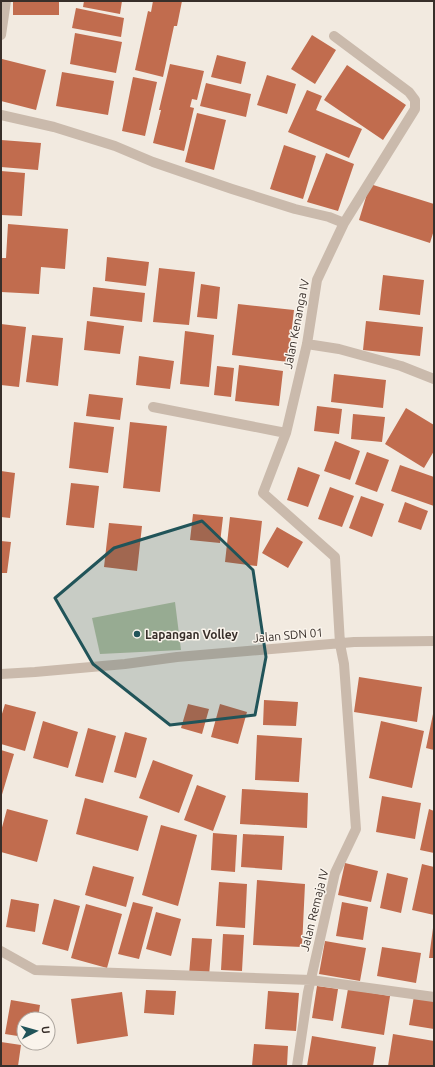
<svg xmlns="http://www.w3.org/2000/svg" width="435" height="1067" viewBox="0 0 435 1067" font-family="Ubuntu,sans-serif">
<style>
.green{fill:#b5c1a0}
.building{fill:#c16c4e}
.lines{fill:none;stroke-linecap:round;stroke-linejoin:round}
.minor{stroke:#cabaac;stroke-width:10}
.marked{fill:#215459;fill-opacity:0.2;stroke:#215459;stroke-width:3;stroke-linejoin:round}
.poi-dot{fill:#215459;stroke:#faf4ec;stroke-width:1.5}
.labels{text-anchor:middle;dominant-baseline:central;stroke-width:3;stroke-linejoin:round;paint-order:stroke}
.street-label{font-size:12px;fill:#382f2a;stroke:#faf4ec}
.poi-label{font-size:12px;font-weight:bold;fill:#382f2a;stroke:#faf4ec;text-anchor:start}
</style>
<rect width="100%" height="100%" fill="#f2eae0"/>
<path class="green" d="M 175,602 L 181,650 L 100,654 L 92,618 Z"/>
<path class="building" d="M 13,1 L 59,1 L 59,15 L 13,15 Z
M 84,1 L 122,1 L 120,14 L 83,7 Z
M 153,1 L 182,1 L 177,26 L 174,26 L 163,77 L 135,70 L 148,11 L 151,12 Z
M 76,8 L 124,18 L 121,37 L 72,28 Z
M 75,33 L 122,42 L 116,73 L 70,64 Z
M 312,35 L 336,50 L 315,84 L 291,69 Z
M 217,55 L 246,62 L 241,84 L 211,77 Z
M 2,59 L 46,70 L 36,110 L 1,101 Z
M 170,64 L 204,71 L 197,100 L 192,99 L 190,107 L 194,108 L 184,151 L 153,143 L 161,110 L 159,110 Z
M 347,65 L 406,105 L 383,140 L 324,100 Z
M 62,72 L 114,81 L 108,115 L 56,106 Z
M 267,75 L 296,84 L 287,114 L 257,105 Z
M 133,77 L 157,82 L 145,136 L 122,131 Z
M 206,83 L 251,94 L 246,117 L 200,106 Z
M 307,90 L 322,96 L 316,110 L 362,129 L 349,158 L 288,132 Z
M 197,113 L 226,120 L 214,170 L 185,162 Z
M 1,140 L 41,143 L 38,170 L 1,167 Z
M 284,145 L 316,156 L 303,199 L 270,189 Z
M 326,153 L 354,164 L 338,211 L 307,202 Z
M 1,171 L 25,173 L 22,216 L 1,215 Z
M 370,184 L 434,204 L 434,230 L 430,243 L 359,220 Z
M 8,224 L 68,229 L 65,269 L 41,267 L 39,294 L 1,292 L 1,258 L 6,258 Z
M 107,257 L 149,262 L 146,286 L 105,281 Z
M 159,268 L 195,272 L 189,325 L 153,322 Z
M 383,275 L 424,280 L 420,315 L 379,310 Z
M 201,284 L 220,287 L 217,319 L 197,317 Z
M 93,287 L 145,293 L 142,322 L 90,316 Z
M 238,304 L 294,310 L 288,362 L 232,355 Z
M 87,321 L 124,326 L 120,354 L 84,350 Z
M 366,321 L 423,327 L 420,356 L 363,350 Z
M 1,324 L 26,327 L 19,387 L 1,385 Z
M 185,331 L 214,335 L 209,387 L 180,384 Z
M 32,335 L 63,338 L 58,386 L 26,382 Z
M 139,356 L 174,361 L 170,389 L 136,385 Z
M 239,365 L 283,371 L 279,406 L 235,401 Z
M 217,366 L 234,368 L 231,397 L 214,395 Z
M 334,374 L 386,380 L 383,408 L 331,402 Z
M 89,394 L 123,398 L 120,420 L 86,416 Z
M 317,406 L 342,409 L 339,434 L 314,431 Z
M 406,408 L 434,425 L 434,451 L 424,468 L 385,444 Z
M 353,414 L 385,417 L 382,442 L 351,439 Z
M 74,422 L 114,427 L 108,473 L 69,468 Z
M 130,422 L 167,426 L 160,492 L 123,488 Z
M 335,441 L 360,451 L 350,480 L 324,471 Z
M 367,452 L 389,460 L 377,492 L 355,484 Z
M 400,465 L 434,477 L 434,506 L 391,491 Z
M 298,467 L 320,475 L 308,507 L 287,500 Z
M 1,471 L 15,473 L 10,518 L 1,517 Z
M 71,483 L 99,486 L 94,528 L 66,525 Z
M 330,487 L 354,496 L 342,527 L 318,519 Z
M 361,496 L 384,504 L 372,537 L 349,528 Z
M 405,502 L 428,511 L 421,530 L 398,522 Z
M 193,514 L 223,517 L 220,543 L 190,540 Z
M 230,517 L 262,521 L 257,566 L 225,562 Z
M 109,523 L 142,526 L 137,571 L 104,567 Z
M 277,527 L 303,542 L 288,568 L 262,553 Z
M 1,541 L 11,542 L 7,573 L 1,573 Z
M 359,677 L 422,687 L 417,722 L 354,712 Z
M 264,700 L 298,702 L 296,726 L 263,725 Z
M 5,704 L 36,712 L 25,751 L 1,744 L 1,717 Z
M 188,704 L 209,709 L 202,734 L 181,728 Z
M 220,704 L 247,712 L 238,744 L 211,737 Z
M 433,714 L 434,714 L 434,750 L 426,748 Z
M 43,721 L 78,732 L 68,768 L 33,758 Z
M 381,721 L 424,731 L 412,788 L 369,778 Z
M 88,728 L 116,736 L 103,783 L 75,776 Z
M 125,732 L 147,738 L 136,778 L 114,772 Z
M 257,735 L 302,738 L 299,782 L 255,780 Z
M 1,750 L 14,754 L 1,798 Z
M 153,760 L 193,775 L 179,813 L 139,798 Z
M 197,785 L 226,796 L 213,831 L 184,820 Z
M 242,789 L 308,793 L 307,828 L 240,824 Z
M 382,796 L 421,803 L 415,839 L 376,832 Z
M 85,798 L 148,816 L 138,851 L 76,834 Z
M 7,809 L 48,820 L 37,862 L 1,852 L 1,831 Z
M 429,809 L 434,811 L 434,853 L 420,850 Z
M 161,825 L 197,835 L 178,906 L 142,895 Z
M 213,833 L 237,835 L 235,872 L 211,870 Z
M 243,834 L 284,836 L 282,870 L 241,867 Z
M 345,863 L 378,871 L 371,902 L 338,895 Z
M 422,864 L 434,867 L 434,915 L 412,910 Z
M 93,866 L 134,877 L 126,907 L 85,895 Z
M 387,873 L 408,878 L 401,913 L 380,908 Z
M 257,880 L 305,884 L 302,947 L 253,945 Z
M 219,882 L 247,884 L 245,928 L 216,926 Z
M 11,899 L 39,904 L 35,932 L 6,927 Z
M 54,899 L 80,906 L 68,951 L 42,944 Z
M 133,902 L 153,907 L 139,959 L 118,954 Z
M 342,902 L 368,907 L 363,940 L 336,936 Z
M 86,904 L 122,914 L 107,968 L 71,958 Z
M 156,912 L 181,919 L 171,956 L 146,949 Z
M 433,928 L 434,928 L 434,958 L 429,958 Z
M 223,934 L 244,935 L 242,971 L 221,970 Z
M 192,938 L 212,939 L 209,976 L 189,975 Z
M 325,941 L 366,948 L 360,981 L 319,974 Z
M 382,947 L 421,953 L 416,983 L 377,976 Z
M 317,986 L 338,989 L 333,1021 L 312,1018 Z
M 348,989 L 390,996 L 384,1035 L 341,1028 Z
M 146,990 L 176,991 L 174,1015 L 144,1013 Z
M 268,991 L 299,993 L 296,1031 L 265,1029 Z
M 122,992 L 128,1036 L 77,1044 L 71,999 Z
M 414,996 L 434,999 L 434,1029 L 409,1025 Z
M 11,1000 L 40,1005 L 38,1019 L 24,1019 L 24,1037 L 5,1034 Z
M 393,1034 L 434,1041 L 434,1066 L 388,1066 Z
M 312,1036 L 376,1047 L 373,1066 L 307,1066 Z
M 1,1042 L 21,1045 L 18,1066 L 1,1066 Z
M 254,1044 L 288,1046 L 287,1066 L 252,1066 Z"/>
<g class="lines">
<path class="minor" d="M 1,35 L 6,1
M 1,115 L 54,127 L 115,146 L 153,162 L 232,189 L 295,209 L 329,217 L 344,223
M 307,344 L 339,349 L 401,366 L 434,379
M 153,407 L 286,433
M 1,674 L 35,672 L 125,664 L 177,657 L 354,642 L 434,641
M 1,951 L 35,970 L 311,980 L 434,997
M 297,1066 L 308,992 L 335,873 L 356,829 L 344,664 L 340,644 L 335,557 L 263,493 L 286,433 L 307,344 L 317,280 L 344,223 L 415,109 L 415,100 L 409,92 L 334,36"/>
</g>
<path class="marked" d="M 202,521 L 253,570 L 266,657 L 255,715 L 170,725 L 93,664 L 55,598 L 114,548 Z"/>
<circle class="poi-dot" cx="137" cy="634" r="4"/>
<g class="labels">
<g class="street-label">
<text transform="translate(296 324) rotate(-79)">Jalan Kenanga IV</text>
<text transform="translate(288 635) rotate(-5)">Jalan SDN 01</text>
<text transform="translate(314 910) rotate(-76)">Jalan Remaja IV</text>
</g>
<g class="poi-label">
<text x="145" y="634">Lapangan Volley</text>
</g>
</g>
<rect width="435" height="1067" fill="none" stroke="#382f2a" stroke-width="4"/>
<g transform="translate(36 1031) rotate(84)"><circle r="19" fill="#faf4ec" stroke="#aca59e"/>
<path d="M0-3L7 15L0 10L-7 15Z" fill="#215459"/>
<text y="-6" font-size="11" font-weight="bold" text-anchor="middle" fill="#382f2a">U</text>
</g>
</svg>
